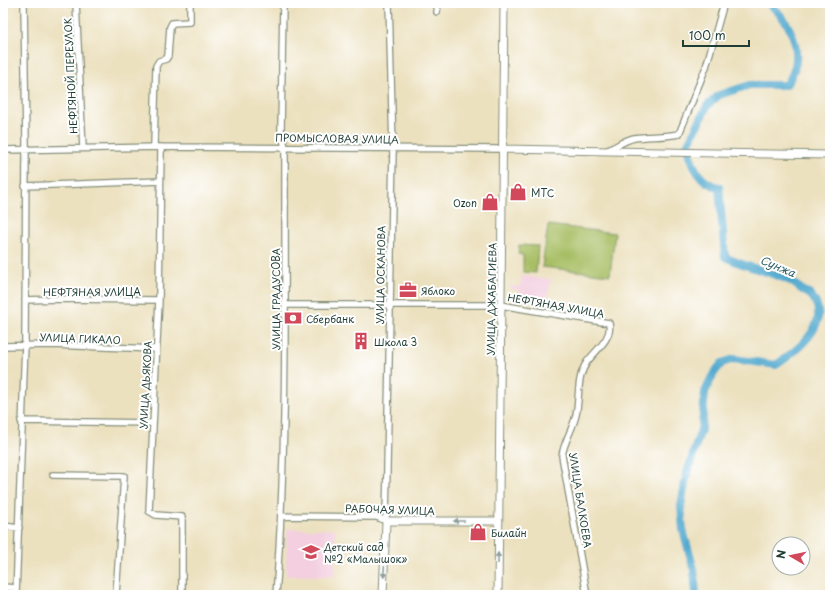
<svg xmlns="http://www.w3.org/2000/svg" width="833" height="598" viewBox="0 0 833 598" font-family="'Playpen Sans',sans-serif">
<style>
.built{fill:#f3cfdf}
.green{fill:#a7be63;stroke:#637e4c}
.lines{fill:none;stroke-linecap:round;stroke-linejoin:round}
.river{stroke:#51a9ce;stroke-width:8}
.minor-casing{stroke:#868f7a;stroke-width:8}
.major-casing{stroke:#868f7a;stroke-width:9}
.minor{stroke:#fff;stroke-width:5.5}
.major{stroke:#fff;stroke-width:7}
.oneway{fill:#8f9e9a}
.labels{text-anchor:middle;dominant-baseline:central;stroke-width:4;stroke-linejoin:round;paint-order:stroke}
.street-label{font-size:10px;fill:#1f3d34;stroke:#fff}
.poi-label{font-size:10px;fill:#1f3d34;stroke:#fff;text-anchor:start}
.water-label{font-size:11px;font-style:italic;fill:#30636a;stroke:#fff}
</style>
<rect width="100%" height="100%" fill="#fff"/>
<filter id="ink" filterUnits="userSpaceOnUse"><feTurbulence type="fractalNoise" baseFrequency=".025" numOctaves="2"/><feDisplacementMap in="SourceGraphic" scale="8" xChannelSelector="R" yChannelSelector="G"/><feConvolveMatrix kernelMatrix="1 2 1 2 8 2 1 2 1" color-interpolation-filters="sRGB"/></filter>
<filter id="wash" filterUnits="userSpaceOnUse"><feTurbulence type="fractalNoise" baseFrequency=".012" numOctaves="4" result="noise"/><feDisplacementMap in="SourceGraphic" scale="16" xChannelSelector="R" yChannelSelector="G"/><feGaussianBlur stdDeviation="0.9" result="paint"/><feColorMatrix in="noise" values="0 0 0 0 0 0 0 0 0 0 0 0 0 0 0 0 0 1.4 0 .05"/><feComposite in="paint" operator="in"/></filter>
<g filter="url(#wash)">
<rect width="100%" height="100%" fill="#ece1bf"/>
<path class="built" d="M 521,276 L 551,279 L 547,301 L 519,298 L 519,290 L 510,289 L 510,286 L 520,286 Z
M 287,529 L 335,529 L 335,576 L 286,576 Z"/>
<path class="green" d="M 548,225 L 615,233 L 610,275 L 542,267 Z
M 519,245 L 538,246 L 536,273 L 523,272 L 523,255 L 518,254 Z"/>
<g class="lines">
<path class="river" d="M 696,595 L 694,570 L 683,530 L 681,506 L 686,477 L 702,426 L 705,392 L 714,373 L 722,363 L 734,359 L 776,365 C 795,352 832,325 813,298 C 811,294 805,292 801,289 C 797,286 793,282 788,280 C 768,271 745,267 725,257 L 719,187 C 698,183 693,165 687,146 L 707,106 L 719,95 L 750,85 L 786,85 C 807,57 793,23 768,3"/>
</g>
</g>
<g filter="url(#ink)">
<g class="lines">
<g class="minor-casing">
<path id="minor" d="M 76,3 L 83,148
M 437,12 L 438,3
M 154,147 L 156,66 L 159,61 L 166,59 L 168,56 L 170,27 L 172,23 L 190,22 L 190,3
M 161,147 L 159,300 L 149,511 L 156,515 L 182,517 L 182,595
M 3,150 L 161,147 L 504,149
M 608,150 C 617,146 625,140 634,138 C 650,136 664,137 679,134 L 706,67 L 724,3
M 25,186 L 160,181
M 25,300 L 60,299 L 159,300
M 285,305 L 500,305 L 609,323 C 613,338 595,351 587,362 C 576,378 580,397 576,415 C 573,429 564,441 562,456 L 587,595
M 3,346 L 51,345 L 156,349
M 21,421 L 152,423
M 53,475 L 124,476 L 116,595
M 282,516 L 377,517 L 386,521 L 393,149 L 389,3
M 3,526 L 19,528
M 3,587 L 16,588
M 16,595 L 25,343 L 26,143 L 24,3
M 276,595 C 287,450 285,305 285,160 L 285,147 L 281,131 L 283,3"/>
</g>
<g class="major-casing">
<path id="major" d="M 504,149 L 830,155
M 383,595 L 386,521 L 498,521
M 498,595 L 504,3"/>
</g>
<use href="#minor" class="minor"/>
<use href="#major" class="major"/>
</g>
<defs><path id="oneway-solid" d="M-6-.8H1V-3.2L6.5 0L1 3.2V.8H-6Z"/></defs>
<g class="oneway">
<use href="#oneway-solid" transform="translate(459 521) rotate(-180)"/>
<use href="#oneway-solid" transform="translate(498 558) rotate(-90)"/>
<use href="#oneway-solid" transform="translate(384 572) rotate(93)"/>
</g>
</g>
<defs>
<g id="shop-bare" transform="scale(1.38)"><path d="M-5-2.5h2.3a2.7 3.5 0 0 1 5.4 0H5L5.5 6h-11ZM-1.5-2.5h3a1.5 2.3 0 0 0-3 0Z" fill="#d1495b" stroke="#fff" stroke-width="2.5" paint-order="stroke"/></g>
<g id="office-bare" transform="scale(1.38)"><path d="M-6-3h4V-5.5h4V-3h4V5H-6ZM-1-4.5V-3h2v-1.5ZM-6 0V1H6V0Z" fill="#d1495b" stroke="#fff" stroke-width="2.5" paint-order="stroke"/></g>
<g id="bank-bare" transform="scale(1.38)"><path d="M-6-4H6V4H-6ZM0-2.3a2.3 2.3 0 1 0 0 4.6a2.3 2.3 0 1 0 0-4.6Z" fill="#d1495b" stroke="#fff" stroke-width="2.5" paint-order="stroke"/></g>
<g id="building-bare" transform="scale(1.38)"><path d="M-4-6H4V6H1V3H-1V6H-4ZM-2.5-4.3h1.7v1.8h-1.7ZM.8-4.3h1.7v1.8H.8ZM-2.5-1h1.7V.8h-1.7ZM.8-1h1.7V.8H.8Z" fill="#d1495b" stroke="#fff" stroke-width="2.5" paint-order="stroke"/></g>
<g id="school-bare" transform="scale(1.38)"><path d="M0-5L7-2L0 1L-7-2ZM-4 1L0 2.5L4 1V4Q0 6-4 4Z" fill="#d1495b" stroke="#fff" stroke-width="2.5" paint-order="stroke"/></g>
</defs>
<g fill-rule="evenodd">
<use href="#shop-bare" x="518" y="192"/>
<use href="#shop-bare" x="490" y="202"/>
<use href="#office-bare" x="408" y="290"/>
<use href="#bank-bare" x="293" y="318"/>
<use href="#building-bare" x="361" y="341"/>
<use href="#shop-bare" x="478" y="532"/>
<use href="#school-bare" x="311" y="552"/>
</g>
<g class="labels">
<g class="street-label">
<text transform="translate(70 76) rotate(-93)">НЕФТЯНОЙ ПЕРЕУЛОК</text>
<text transform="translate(337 138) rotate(1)">ПРОМЫСЛОВАЯ УЛИЦА</text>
<text transform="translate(380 275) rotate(-89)">УЛИЦА ОСКАНОВА</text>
<text x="92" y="291">НЕФТЯНАЯ УЛИЦА</text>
<text transform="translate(275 299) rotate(-90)">УЛИЦА ГРАДУСОВА</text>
<text transform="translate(491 299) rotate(-89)">УЛИЦА ДЖАБАГИЕВА</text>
<text transform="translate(556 305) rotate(10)">НЕФТЯНАЯ УЛИЦА</text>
<text transform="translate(80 338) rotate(2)">УЛИЦА ГИКАЛО</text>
<text transform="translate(145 385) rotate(-87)">УЛИЦА ДЬЯКОВА</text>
<text transform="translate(581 500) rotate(81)">УЛИЦА БАЛКОЕВА</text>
<text transform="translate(390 509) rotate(2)">РАБОЧАЯ УЛИЦА</text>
</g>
<g class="poi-label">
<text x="531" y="192">МТС</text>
<text x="477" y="202" text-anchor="end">Ozon</text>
<text x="421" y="290">Яблоко</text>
<text x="306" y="318">Сбербанк</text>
<text x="374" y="341">Школа 3</text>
<text x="491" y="532">Билайн</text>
<text x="324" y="546">Детский сад<tspan x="324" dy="12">№2 «Малышок»</tspan></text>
</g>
<g class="water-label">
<text transform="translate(778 266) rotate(23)">Сунжа</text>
</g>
</g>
<rect width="833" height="598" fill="none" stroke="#fff" stroke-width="16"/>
<g transform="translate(791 556) rotate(279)"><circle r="19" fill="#ffffff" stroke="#a5b1ae"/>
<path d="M0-3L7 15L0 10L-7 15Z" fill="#d1495b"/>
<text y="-6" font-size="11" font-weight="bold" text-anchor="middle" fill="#1f3d34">N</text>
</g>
<path d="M683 40v6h66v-6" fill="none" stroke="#1f3d34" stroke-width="2"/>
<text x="689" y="40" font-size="12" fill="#1f3d34" stroke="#ffffff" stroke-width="3" paint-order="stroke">100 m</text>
</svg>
